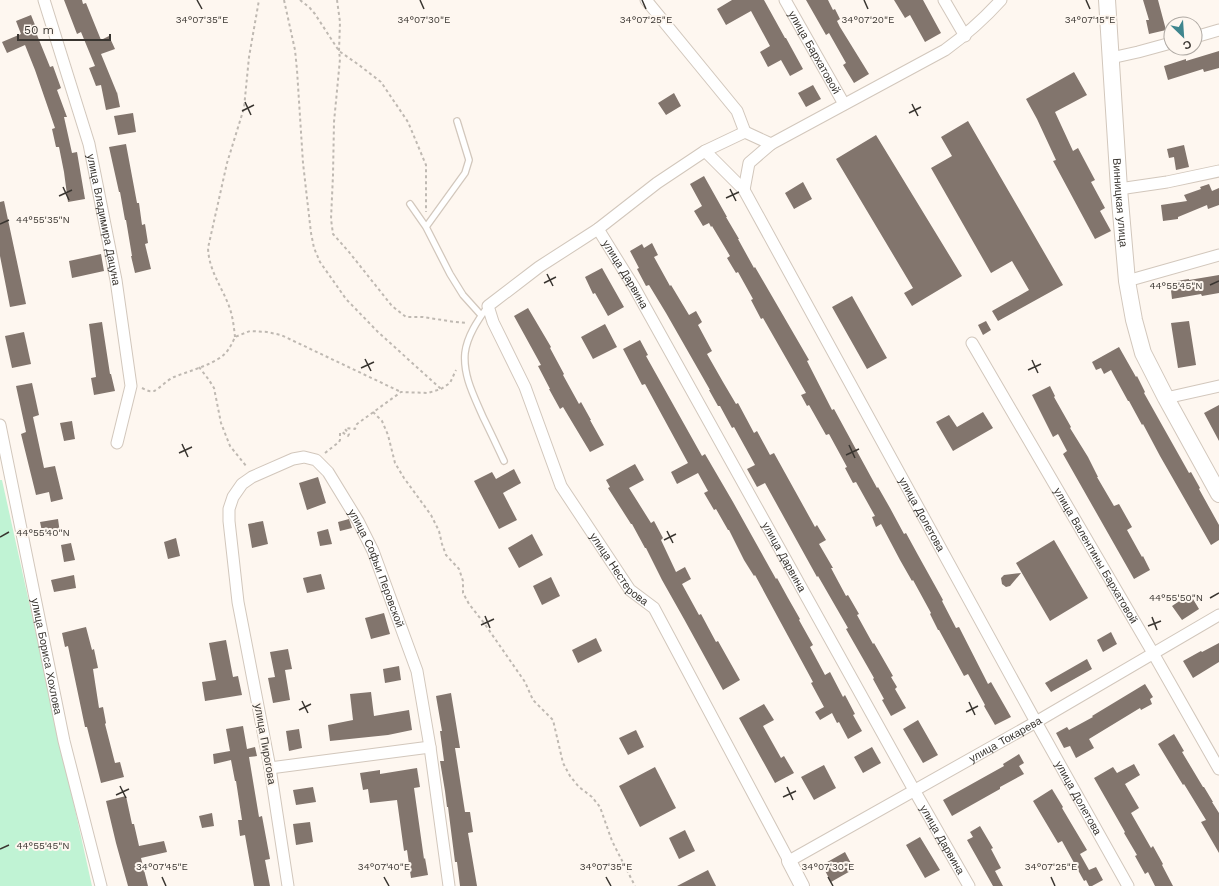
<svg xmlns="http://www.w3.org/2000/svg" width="1219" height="886" viewBox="0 0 1219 886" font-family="'Work Sans',sans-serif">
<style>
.green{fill:#c0f3d4}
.building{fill:#82756d}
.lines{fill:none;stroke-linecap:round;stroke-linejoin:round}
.service-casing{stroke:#d2c7bc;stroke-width:8}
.minor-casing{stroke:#d2c7bc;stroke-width:13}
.tertiary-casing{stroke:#d2c7bc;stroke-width:16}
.secondary-casing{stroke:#d2c7bc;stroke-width:18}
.path{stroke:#bfb9b2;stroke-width:2;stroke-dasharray:3 3;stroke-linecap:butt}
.service{stroke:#fff;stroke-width:5.5}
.minor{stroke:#fff;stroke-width:11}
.tertiary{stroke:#fff;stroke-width:14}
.secondary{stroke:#fff;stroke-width:16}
.ticks{fill:none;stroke:#393530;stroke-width:1.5}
.labels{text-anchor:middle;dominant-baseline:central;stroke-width:4;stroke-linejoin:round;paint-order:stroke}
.street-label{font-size:11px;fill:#393530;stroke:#fef7f0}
.ticks-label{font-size:10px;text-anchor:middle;fill:#393530;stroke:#fef7f0;stroke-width:4;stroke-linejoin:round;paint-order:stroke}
</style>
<rect width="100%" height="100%" fill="#fef7f0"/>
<path class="green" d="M 0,480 L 2,480 L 92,886 L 0,886 Z"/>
<path class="building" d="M 64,0 L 82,0 L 83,4 L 86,3 L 101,40 L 109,36 L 115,49 L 101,54 L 117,93 L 117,92 L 120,107 L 106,110 L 101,85 L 96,86 L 89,68 L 95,66 L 81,32 L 77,34 Z
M 732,0 L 764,0 L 785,38 L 786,38 L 803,69 L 790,76 L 781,60 L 768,67 L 760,52 L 770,46 L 751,11 L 726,25 L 717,9 Z
M 806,0 L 828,0 L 833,10 L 835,9 L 840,19 L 837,21 L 840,27 L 869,74 L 854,83 L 843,65 L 846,63 L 829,33 L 826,35 Z
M 894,0 L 923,0 L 941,33 L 925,42 L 910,15 L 905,18 Z
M 1143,0 L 1158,0 L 1166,30 L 1149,34 L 1146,20 L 1149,20 Z
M 31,15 L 37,30 L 35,30 L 50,67 L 53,66 L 61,88 L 57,90 L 67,117 L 64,117 L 72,153 L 77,152 L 85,199 L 68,202 L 64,172 L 59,147 L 56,147 L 52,129 L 55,128 L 35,70 L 25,45 L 7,53 L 2,42 L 21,34 L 16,21 Z
M 1219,51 L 1219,68 L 1204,72 L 1203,69 L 1168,80 L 1164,66 L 1186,59 L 1186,61 Z
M 1074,72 L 1087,95 L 1055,112 L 1073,151 L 1078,148 L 1095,180 L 1091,182 L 1105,208 L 1100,211 L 1111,231 L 1095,239 L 1053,161 L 1056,160 L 1037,119 L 1026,99 Z
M 813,85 L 821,99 L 806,107 L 798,93 Z
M 674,93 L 681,106 L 666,115 L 658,103 Z
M 133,113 L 136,132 L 118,135 L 114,116 Z
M 968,121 L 1063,285 L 998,321 L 992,311 L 1029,290 L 1012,261 L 991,273 L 931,168 L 952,156 L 941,137 Z
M 876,135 L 962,276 L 912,306 L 904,293 L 913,288 L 836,159 Z
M 126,144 L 137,203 L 139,203 L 142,225 L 145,224 L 148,243 L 145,244 L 151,269 L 135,273 L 131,256 L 132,256 L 126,220 L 125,220 L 120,192 L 119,192 L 109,147 Z
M 1184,145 L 1189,167 L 1176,170 L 1174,157 L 1169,158 L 1167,149 Z
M 704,176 L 727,217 L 726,217 L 739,239 L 738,239 L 754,268 L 755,267 L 809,360 L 807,361 L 832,410 L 834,409 L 877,488 L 878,487 L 890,508 L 904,534 L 906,533 L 918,555 L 943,600 L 942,601 L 956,628 L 959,627 L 988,684 L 991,682 L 1011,717 L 995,725 L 984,706 L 985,705 L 968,674 L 964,676 L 939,630 L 938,630 L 930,614 L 931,613 L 913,580 L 912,581 L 900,560 L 881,524 L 876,527 L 872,517 L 875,516 L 856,482 L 853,483 L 845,468 L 847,467 L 829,434 L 826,435 L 809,405 L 807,406 L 801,395 L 806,393 L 763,318 L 761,319 L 751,300 L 753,299 L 738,272 L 736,273 L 727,258 L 730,256 L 712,226 L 711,227 L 709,223 L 703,226 L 694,211 L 702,206 L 690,184 Z
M 803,182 L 812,199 L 794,209 L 785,193 Z
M 1209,184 L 1212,191 L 1219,188 L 1219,205 L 1208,209 L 1207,205 L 1178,217 L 1178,219 L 1163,221 L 1161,205 L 1187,201 L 1184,195 L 1201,189 L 1200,187 Z
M 4,201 L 26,304 L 10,307 L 0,256 L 0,202 Z
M 652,243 L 658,255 L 654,257 L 670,286 L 671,285 L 689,315 L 696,311 L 702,322 L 698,325 L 712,351 L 707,354 L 723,382 L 736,404 L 738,403 L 754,433 L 757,431 L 770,455 L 774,453 L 815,527 L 817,525 L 826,540 L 819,544 L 833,568 L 831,568 L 846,596 L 848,595 L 859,614 L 857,615 L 873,644 L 874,643 L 893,676 L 891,677 L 897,687 L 895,689 L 906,708 L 891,716 L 882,700 L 884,699 L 873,679 L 874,678 L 846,629 L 848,628 L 818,576 L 817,577 L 765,483 L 757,487 L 747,469 L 755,465 L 734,427 L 732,428 L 720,406 L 718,406 L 709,390 L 710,390 L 666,313 L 649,285 L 646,286 L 637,269 L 639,268 L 630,251 L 642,244 L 644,248 Z
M 101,254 L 104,271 L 72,278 L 69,261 Z
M 602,268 L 624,307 L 608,316 L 595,293 L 593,294 L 585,277 Z
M 1219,275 L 1219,293 L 1202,296 L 1201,294 L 1172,299 L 1170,282 L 1189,279 L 1189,280 Z
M 852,296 L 887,358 L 867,369 L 832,307 Z
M 528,308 L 551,347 L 550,348 L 564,374 L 563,375 L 579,404 L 581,402 L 591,420 L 590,420 L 604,445 L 590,452 L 563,407 L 560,409 L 549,389 L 550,389 L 538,366 L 541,365 L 514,316 Z
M 986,321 L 991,330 L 983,335 L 978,325 Z
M 1189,321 L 1196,365 L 1178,368 L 1171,323 Z
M 102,322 L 110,374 L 111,374 L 115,391 L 94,395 L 91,378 L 96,377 L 89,324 Z
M 605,324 L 617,347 L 593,359 L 581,337 Z
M 24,332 L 31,364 L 12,368 L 5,336 Z
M 640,340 L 648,355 L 646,356 L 702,456 L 705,454 L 733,502 L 776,579 L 777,578 L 788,598 L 800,619 L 799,620 L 813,645 L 810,647 L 825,675 L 830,672 L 843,697 L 845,695 L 855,714 L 853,715 L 862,731 L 848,739 L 839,722 L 837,723 L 832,713 L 820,720 L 815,712 L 824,707 L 811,683 L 813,682 L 755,575 L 754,576 L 744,560 L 729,530 L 728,530 L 716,509 L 714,510 L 704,493 L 708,491 L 698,473 L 677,484 L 671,472 L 688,463 L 645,384 L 642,385 L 623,349 Z
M 1119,347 L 1136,377 L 1137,376 L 1145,392 L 1144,393 L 1189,473 L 1191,472 L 1200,488 L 1199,489 L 1219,525 L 1219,540 L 1211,545 L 1160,456 L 1143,424 L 1142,425 L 1129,401 L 1128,401 L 1111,370 L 1104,374 L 1101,368 L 1096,370 L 1092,362 Z
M 32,383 L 39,415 L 33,417 L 44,468 L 55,466 L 63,499 L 51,502 L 49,492 L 36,495 L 21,434 L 26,432 L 16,386 Z
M 1050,386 L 1055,396 L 1054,397 L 1071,427 L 1070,428 L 1088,457 L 1098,477 L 1097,477 L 1114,506 L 1119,504 L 1132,527 L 1127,530 L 1142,557 L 1143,556 L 1150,570 L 1134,579 L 1063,454 L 1067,451 L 1058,434 L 1053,437 L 1032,395 Z
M 1219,405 L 1219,441 L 1204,413 Z
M 983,412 L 993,428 L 953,451 L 936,422 L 949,415 L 957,427 Z
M 72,421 L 75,439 L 64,441 L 60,423 Z
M 635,464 L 644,480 L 629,488 L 651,523 L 654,521 L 663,538 L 661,540 L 676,572 L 685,567 L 691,579 L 682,584 L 699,615 L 701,614 L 716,642 L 718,641 L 740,680 L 723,690 L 684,619 L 662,580 L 646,548 L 645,548 L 632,524 L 631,524 L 608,488 L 610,487 L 606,480 Z
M 514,469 L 521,483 L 503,493 L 517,520 L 499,529 L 474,481 L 492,472 L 496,479 Z
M 318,477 L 326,503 L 307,510 L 299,483 Z
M 58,519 L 60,533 L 43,536 L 40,522 Z
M 349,519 L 352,528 L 340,531 L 338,522 Z
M 263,521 L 268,544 L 252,548 L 248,524 Z
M 328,529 L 332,544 L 320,546 L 317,532 Z
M 532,534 L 543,555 L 519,568 L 508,548 Z
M 176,538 L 180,556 L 168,559 L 164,542 Z
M 1054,540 L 1088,598 L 1050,621 L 1016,563 Z
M 71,543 L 75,560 L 64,562 L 61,545 Z
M 1021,573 L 1010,586 L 1006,587 L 1002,584 L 1001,578 L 1004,575 Z
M 321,574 L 325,589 L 307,593 L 303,578 Z
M 74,575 L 76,588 L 54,592 L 51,580 Z
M 551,577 L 560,596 L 542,605 L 533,586 Z
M 1190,594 L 1199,609 L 1182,620 L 1172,606 Z
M 384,613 L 390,634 L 371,639 L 365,618 Z
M 86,627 L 92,650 L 94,649 L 98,668 L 93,669 L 99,708 L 103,707 L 106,723 L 105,724 L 115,763 L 120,762 L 124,777 L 101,783 L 87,727 L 85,727 L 68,646 L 65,647 L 62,633 Z
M 1111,632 L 1117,644 L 1103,652 L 1097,640 Z
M 596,638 L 602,651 L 578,663 L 572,650 Z
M 226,640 L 233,677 L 238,676 L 242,695 L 205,701 L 202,682 L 216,680 L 209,643 Z
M 1219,643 L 1219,662 L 1193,678 L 1183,661 L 1201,651 L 1202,652 Z
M 288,649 L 292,669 L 285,670 L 290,700 L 273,703 L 268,678 L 275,677 L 270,652 Z
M 1087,659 L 1092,669 L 1051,692 L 1045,683 Z
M 399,666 L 401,680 L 385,683 L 383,669 Z
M 1145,684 L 1153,697 L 1150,699 L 1152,704 L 1141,710 L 1140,708 L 1089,739 L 1094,748 L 1076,758 L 1070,746 L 1064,748 L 1056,733 L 1067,727 L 1069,730 L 1093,717 L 1092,716 Z
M 371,692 L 374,716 L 409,710 L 412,730 L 388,735 L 330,741 L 328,725 L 353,720 L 350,694 Z
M 451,693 L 460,748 L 455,748 L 465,812 L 470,812 L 473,832 L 468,833 L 477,886 L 460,886 L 457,862 L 455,862 L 448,807 L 447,807 L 445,791 L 440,761 L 444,761 L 440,731 L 442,731 L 436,696 Z
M 764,704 L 774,720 L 763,726 L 781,758 L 784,756 L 794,773 L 775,783 L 739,718 Z
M 918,720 L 938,755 L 923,763 L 903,729 Z
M 243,726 L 247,749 L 255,747 L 257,756 L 249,757 L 259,817 L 262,816 L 270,859 L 265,860 L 270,886 L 254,886 L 245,835 L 240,836 L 238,820 L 242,820 L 236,781 L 235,781 L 231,760 L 214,764 L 213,754 L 230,751 L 226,729 Z
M 299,729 L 302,748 L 289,751 L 286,731 Z
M 636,730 L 644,747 L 628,755 L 619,738 Z
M 1174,734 L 1184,751 L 1182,752 L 1203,787 L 1204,787 L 1213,802 L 1212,802 L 1219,813 L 1219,853 L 1201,822 L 1206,820 L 1184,784 L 1183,785 L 1158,744 Z
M 872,747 L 881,763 L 863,773 L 854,757 Z
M 1019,754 L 1024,763 L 1019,766 L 1024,774 L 1000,787 L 1000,789 L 952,816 L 943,800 L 1004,766 L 1003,764 Z
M 1134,764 L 1140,775 L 1125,784 L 1139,808 L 1131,813 L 1151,848 L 1153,846 L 1163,864 L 1162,865 L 1173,886 L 1155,886 L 1148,872 L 1145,874 L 1135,856 L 1137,855 L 1124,833 L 1125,832 L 1094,778 L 1113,767 L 1117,773 Z
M 824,765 L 836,788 L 814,800 L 801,777 Z
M 655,767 L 676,808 L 640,827 L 619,786 Z
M 417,768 L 420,787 L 414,788 L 424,859 L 425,858 L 428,875 L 411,878 L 407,850 L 404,851 L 397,800 L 370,803 L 368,789 L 363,790 L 360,773 L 380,770 L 380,774 Z
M 313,787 L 316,802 L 296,805 L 293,790 Z
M 1052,789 L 1063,807 L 1062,808 L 1087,850 L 1080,854 L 1089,870 L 1096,867 L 1103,880 L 1092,886 L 1089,886 L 1086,880 L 1084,881 L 1062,841 L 1058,843 L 1033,801 Z
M 126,796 L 132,824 L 134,824 L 139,846 L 164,841 L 167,852 L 141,858 L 148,886 L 128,886 L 116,843 L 106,801 Z
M 212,813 L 214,826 L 202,828 L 199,816 Z
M 310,822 L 313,842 L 296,845 L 293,824 Z
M 980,826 L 993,848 L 991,849 L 1001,868 L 995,871 L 1003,886 L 993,886 L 967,840 L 973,837 L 970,832 Z
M 685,830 L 695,851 L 679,859 L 669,838 Z
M 920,837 L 940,870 L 925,878 L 906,845 Z
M 845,852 L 854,869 L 831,882 L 822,865 Z
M 708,870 L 716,886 L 677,886 Z"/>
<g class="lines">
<g class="service-casing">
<path id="service" d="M 410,204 L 426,227 L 450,274 L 463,295 L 481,315
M 426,227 L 465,173 L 469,160 L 457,121
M 488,306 C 478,320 467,336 465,353 C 463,376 474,396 483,417 C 490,431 497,446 504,461"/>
</g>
<g class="minor-casing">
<g id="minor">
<path id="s1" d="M 44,0 L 89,144 L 116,280 L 131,386 L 117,443"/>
<path d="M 646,0 L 737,111 L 745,132"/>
<path id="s2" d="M 785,0 L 844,104"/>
<path d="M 944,0 L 965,36"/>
<path id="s3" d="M 1001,0 C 983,20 967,34 945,50 L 771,144 L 745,132 L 705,151 L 657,183 L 598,229 L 539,267 L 488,306 L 493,322 L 525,387 L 561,486 L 630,590 L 654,608 L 789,861 L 1036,722 L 1219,615"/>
<path d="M 1195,37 L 1219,30"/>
<path d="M 1111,58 L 1138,52 L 1171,43"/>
<path id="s4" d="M 705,151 L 744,190 L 1036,722 L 1128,886"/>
<path d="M 1119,189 L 1167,182 L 1219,171"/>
<path d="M 744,190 L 749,163 L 771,144"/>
<path id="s5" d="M 598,229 L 634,287 L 914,790 L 969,886"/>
<path d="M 1127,281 L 1219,255"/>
<path id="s6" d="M 972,343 L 1153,653 L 1219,769"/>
<path d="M 1166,398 L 1219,386"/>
<path id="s7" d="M 0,425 L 64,741 L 101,886"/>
<path d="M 270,768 L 430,747"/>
<path id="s8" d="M 288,886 L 270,768 L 238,602 L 229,521 L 229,509 L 233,497 L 242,484 L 252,477 L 293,459 L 304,457 L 316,460 L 328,472 L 358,521 L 373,551 L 417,671 L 430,747 L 449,886"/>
</g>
</g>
<g class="tertiary-casing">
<path id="tertiary" d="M 789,861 L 802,886"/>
</g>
<g class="secondary-casing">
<g id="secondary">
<path id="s9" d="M 1107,0 L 1119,189 L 1127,281 L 1134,320 L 1143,353 L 1166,398 L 1219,494"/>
</g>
</g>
<path class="path" d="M 284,0 L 295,50 L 297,70 L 303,163 L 311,233 L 314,248 L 320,262 L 346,299 L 378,332 L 441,389
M 300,0 L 309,7 L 315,14 L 339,51 L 359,65 L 381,82 L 408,122 L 426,165 L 426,212
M 337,0 L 340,22 L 339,51 L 340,59 L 334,122 L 333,175 L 331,219 L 333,234 L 349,252 L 392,306 L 406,317 L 423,317 L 455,322 L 467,323
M 235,337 C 234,328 233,318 230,309 C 223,288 209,272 208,248 L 227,163 L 244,108 L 249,57 L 259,0
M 199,367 L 209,380 L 214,388 L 221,423 L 230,446 L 247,467
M 142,388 C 146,390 149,392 154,391 C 159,389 167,380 174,377 C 189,371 205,367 218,359 C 227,354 231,346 235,337 L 250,331 L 267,332 L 281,335 L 401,392
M 373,412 L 382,421 L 388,435 L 395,463 L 404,478 L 431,515 L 439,531 L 442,544 L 446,555 L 459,569 L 463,581 L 463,593 L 469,604 L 484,623 L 525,682 L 533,700 L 553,720 L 563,763 L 570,776 L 579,787 L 592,797 L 600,807 L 612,841 L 635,886
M 325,453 L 339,442 L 340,440 L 340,433 L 342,432 L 348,436 L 349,434 L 345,429 L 346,428 L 355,429 L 357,424 L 401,392 L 428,393 L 441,389 L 450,383 L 456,370"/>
<use href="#service" class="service"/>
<use href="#minor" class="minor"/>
<use href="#tertiary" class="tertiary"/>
<use href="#secondary" class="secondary"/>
</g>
<path class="ticks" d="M 197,0 L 202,9M 420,0 L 424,9M 642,0 L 646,9M 864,0 L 868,9M 1086,0 L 1090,9M 245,102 L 251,115M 912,104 L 918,116M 242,111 L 254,105M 909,113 L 921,107M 63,187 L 69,200M 730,189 L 736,201M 59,196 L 72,190M 726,198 L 739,192M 0,224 L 9,220M 547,274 L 553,286M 544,283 L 556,277M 1210,285 L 1219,281M 365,359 L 371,371M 1032,360 L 1038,373M 361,368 L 374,362M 1028,370 L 1041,364M 182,444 L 188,457M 849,445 L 855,458M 179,453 L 192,447M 846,455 L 859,449M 667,531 L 673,543M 0,537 L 9,532M 664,540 L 676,534M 1210,598 L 1219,593M 485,616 L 490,628M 1152,617 L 1157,630M 481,625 L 494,619M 1148,626 L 1161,621M 302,701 L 308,713M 969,702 L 975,715M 299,710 L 311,704M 966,712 L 978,706M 120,786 L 126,798M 787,787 L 793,800M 116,795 L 129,789M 783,797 L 796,791M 0,849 L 9,845M 162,877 L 166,886M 384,877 L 389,886M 606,877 L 611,886M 828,877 L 833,886M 1051,877 L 1055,886"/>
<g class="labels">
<g class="street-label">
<text stroke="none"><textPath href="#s2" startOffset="60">улица Бархатовой</textPath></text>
<text stroke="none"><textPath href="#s9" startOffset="203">Винницкая улица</textPath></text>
<text stroke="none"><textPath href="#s1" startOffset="228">улица Владимира Дацуна</textPath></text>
<text stroke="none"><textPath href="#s5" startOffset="53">улица Дарвина</textPath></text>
<text stroke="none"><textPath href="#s4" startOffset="425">улица Долетова</textPath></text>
<text stroke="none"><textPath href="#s6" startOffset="246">улица Валентины Бархатовой</textPath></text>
<text stroke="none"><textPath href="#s5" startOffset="377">улица Дарвина</textPath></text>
<text stroke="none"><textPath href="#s3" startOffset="909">улица Нестерова</textPath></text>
<text stroke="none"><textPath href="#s8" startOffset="616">улица Софьи Перовской</textPath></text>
<text stroke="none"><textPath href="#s7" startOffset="236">улица Бориса Хохлова</textPath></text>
<text stroke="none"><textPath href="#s3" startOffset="1497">улица Токарева</textPath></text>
<text transform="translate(265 744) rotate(80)">улица Пирогова</text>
<text stroke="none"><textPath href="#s4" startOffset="749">улица Долетова</textPath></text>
<text stroke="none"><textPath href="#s5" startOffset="701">улица Дарвина</textPath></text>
</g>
</g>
<g class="ticks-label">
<text x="202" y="23">34°07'35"E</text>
<text x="424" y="23">34°07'30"E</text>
<text x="646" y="23">34°07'25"E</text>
<text x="868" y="23">34°07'20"E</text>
<text x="1090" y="23">34°07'15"E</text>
<text x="43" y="223">44°55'35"N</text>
<text x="1176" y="289">44°55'45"N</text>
<text x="43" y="536">44°55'40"N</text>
<text x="1176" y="601">44°55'50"N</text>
<text x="43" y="849">44°55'45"N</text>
<text x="162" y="870">34°07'45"E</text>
<text x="384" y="870">34°07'40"E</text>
<text x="606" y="870">34°07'35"E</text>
<text x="828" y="870">34°07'30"E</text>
<text x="1051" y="870">34°07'25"E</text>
</g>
<g transform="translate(1183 36) rotate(155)"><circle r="19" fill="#fef7f0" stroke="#afa9a3"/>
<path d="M0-3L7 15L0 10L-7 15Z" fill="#3f868e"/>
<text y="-6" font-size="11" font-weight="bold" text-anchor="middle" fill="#393530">С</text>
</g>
<path d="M18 34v6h92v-6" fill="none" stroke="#393530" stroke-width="2"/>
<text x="24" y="34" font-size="12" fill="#393530" stroke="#fef7f0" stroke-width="3" paint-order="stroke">50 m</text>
</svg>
